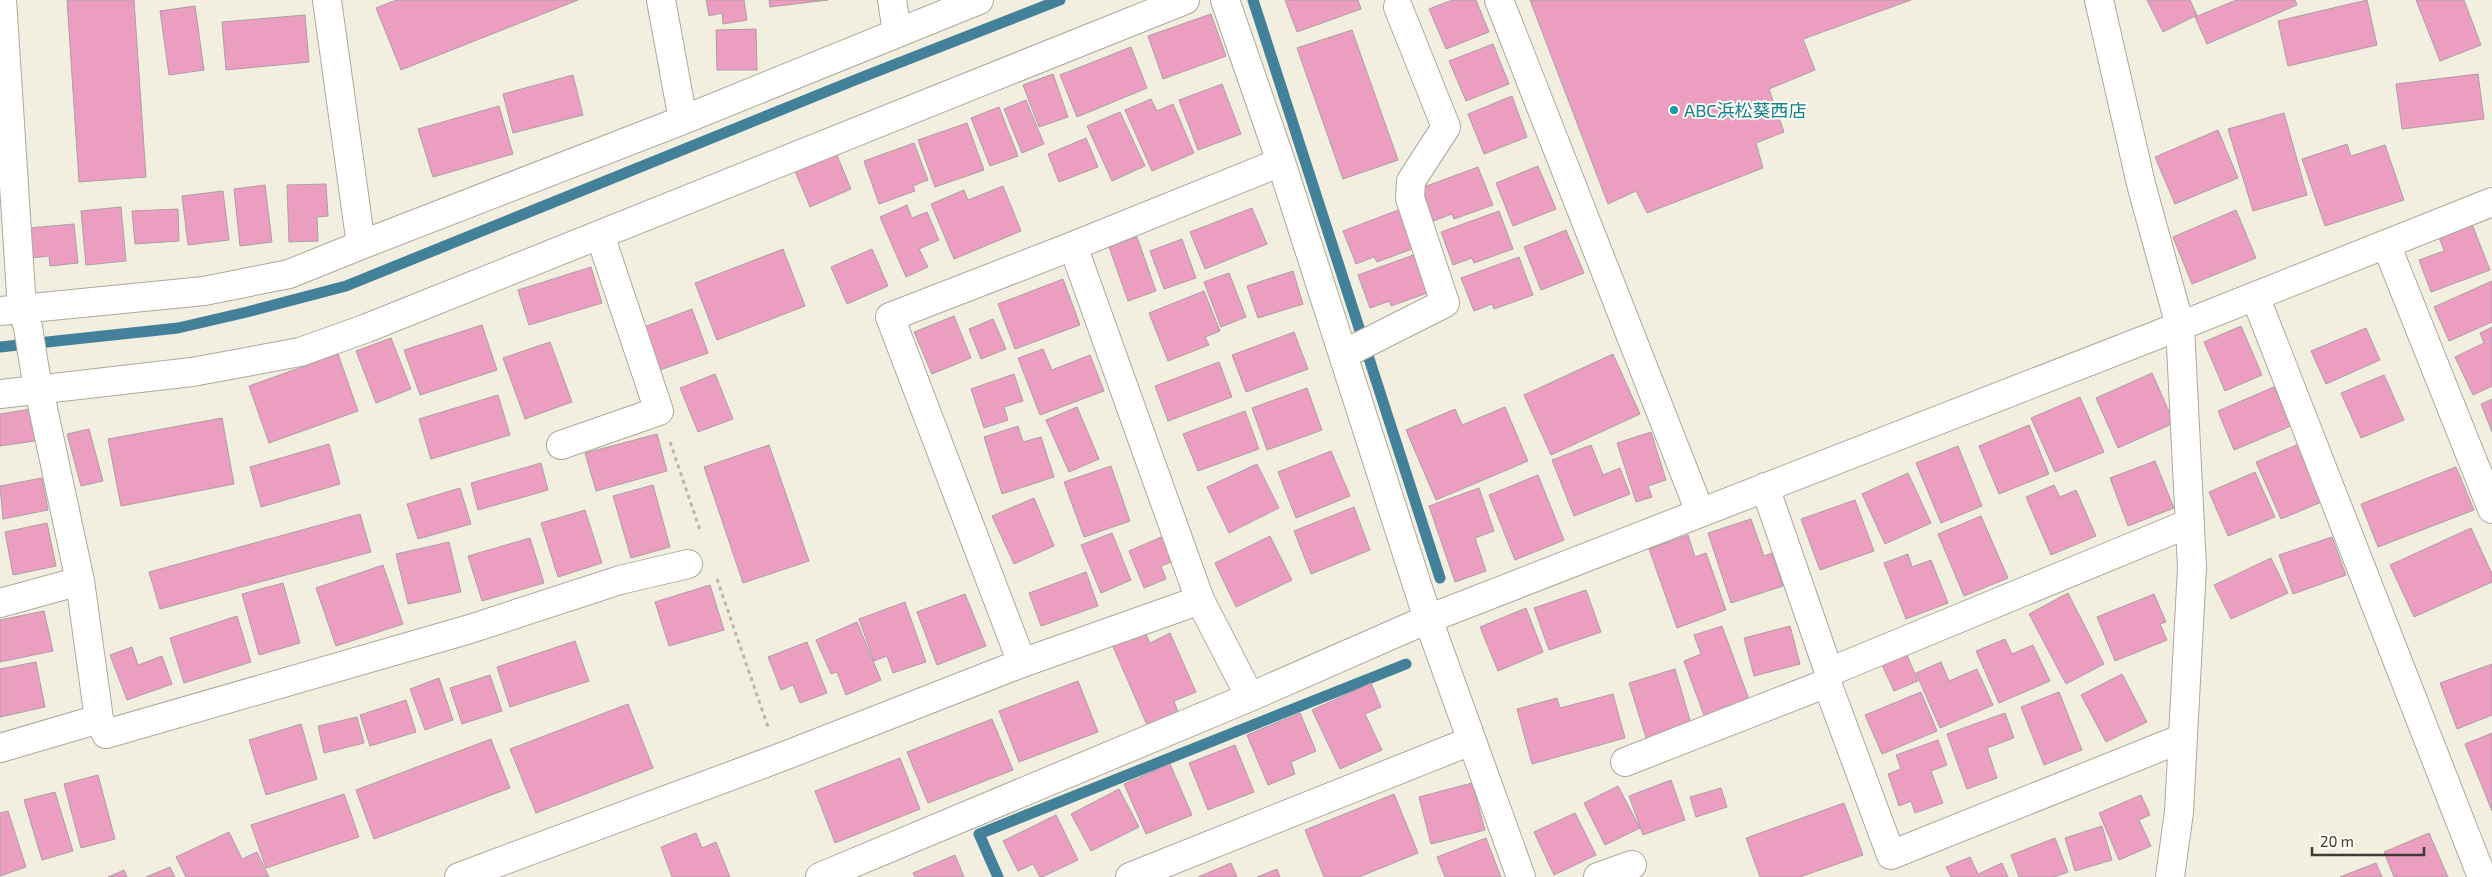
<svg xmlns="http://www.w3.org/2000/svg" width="2492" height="877" viewBox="0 0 2492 877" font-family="'Exo 2','Noto Sans JP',sans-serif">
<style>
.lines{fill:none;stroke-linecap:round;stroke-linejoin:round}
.stream{stroke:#43809a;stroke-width:11}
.building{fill:#ec9ec1;stroke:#ae9ea4}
.minor-casing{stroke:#aca89b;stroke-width:30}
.path{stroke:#bab6aa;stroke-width:3;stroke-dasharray:4 4;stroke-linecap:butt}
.minor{stroke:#fff;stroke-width:28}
.culture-dot{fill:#0f9aa8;stroke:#fffcf3;stroke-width:2}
.labels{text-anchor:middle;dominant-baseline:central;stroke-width:4;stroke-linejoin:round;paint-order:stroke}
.culture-label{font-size:18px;fill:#0d838f;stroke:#fffcf3;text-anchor:start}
</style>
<rect width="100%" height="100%" fill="#f3efe0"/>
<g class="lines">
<path class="stream" d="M 1253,0 L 1440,578
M 0,347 L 178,328 L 247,312 L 346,286 L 860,78 L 1060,0
M 998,877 L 979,834 L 1406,664"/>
</g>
<path class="building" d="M 67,0 L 134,0 L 146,177 L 79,182 Z
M 396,0 L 578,0 L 401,70 L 376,8 Z
M 706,0 L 744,0 L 747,20 L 723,24 L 722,13 L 709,16 Z
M 769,0 L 828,0 L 770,7 Z
M 1285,0 L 1358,0 L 1361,9 L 1297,32 Z
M 1452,0 L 1476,0 L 1489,32 L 1446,49 L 1429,9 Z
M 1530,0 L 1911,0 L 1803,39 L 1815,70 L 1769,89 L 1784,132 L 1756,143 L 1763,168 L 1647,213 L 1636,191 L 1608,204 Z
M 2147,0 L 2190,0 L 2197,15 L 2163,32 Z
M 2236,0 L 2295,0 L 2297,5 L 2207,44 L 2195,17 Z
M 2367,0 L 2377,45 L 2288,66 L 2278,21 Z
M 2416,0 L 2464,0 L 2481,45 L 2440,61 Z
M 195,6 L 204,70 L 169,75 L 160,11 Z
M 1211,14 L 1226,56 L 1163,79 L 1148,36 Z
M 305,15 L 309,62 L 226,70 L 222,22 Z
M 756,29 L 757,70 L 717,70 L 716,30 Z
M 1352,30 L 1398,160 L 1343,179 L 1297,48 Z
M 1493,44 L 1509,84 L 1466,101 L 1449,61 Z
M 1131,47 L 1147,88 L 1077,117 L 1060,75 Z
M 1053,74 L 1068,117 L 1039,127 L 1023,85 Z
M 2478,74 L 2484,119 L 2402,129 L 2396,84 Z
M 573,75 L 583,115 L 513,133 L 503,94 Z
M 1222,84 L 1241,134 L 1198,150 L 1179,100 Z
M 1512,96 L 1527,137 L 1484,154 L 1468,114 Z
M 1151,99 L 1157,111 L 1173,104 L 1194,153 L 1152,171 L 1125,110 Z
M 1026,100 L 1044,144 L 1022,153 L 1004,109 Z
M 499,106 L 513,154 L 433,177 L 418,129 Z
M 999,107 L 1018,156 L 990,166 L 971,118 Z
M 1120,112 L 1145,166 L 1112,181 L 1087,126 Z
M 2284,113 L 2307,195 L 2253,211 L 2228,129 Z
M 967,123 L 984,170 L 935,187 L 918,140 Z
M 2218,130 L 2238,178 L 2175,204 L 2155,157 Z
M 1086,138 L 1098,167 L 1059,182 L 1048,154 Z
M 914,143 L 928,180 L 913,186 L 915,191 L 879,204 L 864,161 Z
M 2347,144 L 2351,156 L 2385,145 L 2404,200 L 2325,226 L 2302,159 Z
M 836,153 L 851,189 L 810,207 L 795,171 Z
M 1538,166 L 1556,209 L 1513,226 L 1496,183 Z
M 1478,167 L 1493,205 L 1454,219 L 1452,214 L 1433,221 L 1421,188 Z
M 326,184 L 328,216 L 317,217 L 318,241 L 289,242 L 287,185 Z
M 265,185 L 272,242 L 240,246 L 234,189 Z
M 1003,186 L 1021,231 L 954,259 L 931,204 L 964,190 L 968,200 Z
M 223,191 L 229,240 L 188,245 L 182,196 Z
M 907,205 L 912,218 L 927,212 L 939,240 L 919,249 L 928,267 L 906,277 L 880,217 Z
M 121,207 L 126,261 L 86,265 L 81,211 Z
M 1252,208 L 1267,244 L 1205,269 L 1190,232 Z
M 178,209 L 179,241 L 135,244 L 132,211 Z
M 1401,209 L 1415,248 L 1377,262 L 1374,257 L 1356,264 L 1343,231 Z
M 2236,210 L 2256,258 L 2192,284 L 2173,237 Z
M 1499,211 L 1513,249 L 1474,263 L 1472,258 L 1453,265 L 1441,232 Z
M 2470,219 L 2490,270 L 2431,292 L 2419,260 L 2444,251 L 2437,231 Z
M 74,224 L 78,263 L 50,266 L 49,256 L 32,258 L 29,228 Z
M 1566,230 L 1584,273 L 1541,290 L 1524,247 Z
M 1137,237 L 1156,291 L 1128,301 L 1109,247 Z
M 1182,239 L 1196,278 L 1164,289 L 1150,251 Z
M 783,249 L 805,306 L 717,340 L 695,283 Z
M 872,249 L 888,286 L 847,304 L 831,267 Z
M 1416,254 L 1430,292 L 1391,306 L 1390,301 L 1370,308 L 1358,275 Z
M 1519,257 L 1533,295 L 1494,309 L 1492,304 L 1474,311 L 1461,278 Z
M 591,267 L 602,303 L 529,325 L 518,290 Z
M 1293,271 L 1303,304 L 1258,318 L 1247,286 Z
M 1229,273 L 1246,317 L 1221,327 L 1204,282 Z
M 1063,279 L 1080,325 L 1015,349 L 998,304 Z
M 2492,281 L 2492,322 L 2449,341 L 2434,307 Z
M 1204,291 L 1220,331 L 1205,337 L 1209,345 L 1168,361 L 1149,313 Z
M 692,309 L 708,353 L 660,370 L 644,327 Z
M 954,316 L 971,358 L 932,374 L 914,332 Z
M 993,319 L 1006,349 L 981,359 L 969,329 Z
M 482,325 L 497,370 L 420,395 L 404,350 Z
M 2241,326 L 2262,375 L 2225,391 L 2204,342 Z
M 2492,327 L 2492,386 L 2473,395 L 2455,357 L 2484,343 L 2480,333 Z
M 2366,328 L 2380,360 L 2326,384 L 2311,351 Z
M 1294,332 L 1308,369 L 1246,392 L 1232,355 Z
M 391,338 L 411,389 L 376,403 L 356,351 Z
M 550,342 L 572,402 L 525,419 L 503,358 Z
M 1043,349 L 1052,370 L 1090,355 L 1104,391 L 1040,415 L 1018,358 Z
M 338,354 L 358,411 L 269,443 L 249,386 Z
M 1613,354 L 1640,414 L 1551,455 L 1524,395 Z
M 1219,362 L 1232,397 L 1168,421 L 1155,386 Z
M 2152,373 L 2174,423 L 2118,448 L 2096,398 Z
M 715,374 L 733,419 L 698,432 L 680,388 Z
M 1014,374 L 1023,401 L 1004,407 L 1008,420 L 984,428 L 971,389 Z
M 2384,375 L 2404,420 L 2361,438 L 2341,393 Z
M 2274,387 L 2291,426 L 2234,450 L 2218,411 Z
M 1307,388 L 1322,430 L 1267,450 L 1252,408 Z
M 498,395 L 510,435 L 431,459 L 419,419 Z
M 2080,397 L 2104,452 L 2055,472 L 2031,418 Z
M 2492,399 L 2492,432 L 2481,404 Z
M 1077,407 L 1099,459 L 1069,472 L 1046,420 Z
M 1505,407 L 1528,461 L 1436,500 L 1406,430 L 1455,409 L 1462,425 Z
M 31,409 L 35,441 L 0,446 L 0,414 Z
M 1245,411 L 1259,449 L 1198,471 L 1183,434 Z
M 222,418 L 234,484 L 121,506 L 108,439 Z
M 2029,425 L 2049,474 L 1999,494 L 1979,446 Z
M 1018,426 L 1023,442 L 1041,437 L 1054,477 L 1002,494 L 984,437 Z
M 89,429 L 103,481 L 81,486 L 67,434 Z
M 1651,432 L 1666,480 L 1648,486 L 1652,497 L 1636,502 L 1617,443 Z
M 657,434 L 667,471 L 596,491 L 585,453 Z
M 329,444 L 340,484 L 261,507 L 250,467 Z
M 2299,444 L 2324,501 L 2281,519 L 2256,462 Z
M 769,445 L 809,561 L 743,583 L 704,467 Z
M 1591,445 L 1603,475 L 1620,468 L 1630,494 L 1574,516 L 1552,460 Z
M 1958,446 L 1982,506 L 1941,523 L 1916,463 Z
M 1331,451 L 1350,496 L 1296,518 L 1278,472 Z
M 2155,461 L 2174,508 L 2128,526 L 2110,478 Z
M 541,463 L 548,490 L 478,510 L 471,483 Z
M 1257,464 L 1279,508 L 1229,533 L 1207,487 Z
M 1111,466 L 1130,521 L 1084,537 L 1064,482 Z
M 2456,467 L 2474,510 L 2378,547 L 2361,504 Z
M 2255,472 L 2275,517 L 2228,536 L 2209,492 Z
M 1908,473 L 1931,523 L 1885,544 L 1862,494 Z
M 1538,475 L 1564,540 L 1515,560 L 1489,495 Z
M 42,478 L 48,510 L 3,519 L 0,486 Z
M 653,485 L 670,547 L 631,558 L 613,496 Z
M 2054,485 L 2060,497 L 2076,490 L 2096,536 L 2051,555 L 2026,497 Z
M 460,488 L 471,524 L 418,539 L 407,504 Z
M 1479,488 L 1494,531 L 1475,538 L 1486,571 L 1455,582 L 1429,506 Z
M 1034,498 L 1054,546 L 1014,564 L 992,516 Z
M 1855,500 L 1874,551 L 1820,570 L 1801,519 Z
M 1354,507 L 1370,550 L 1311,574 L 1294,531 Z
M 585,510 L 602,563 L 558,577 L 541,523 Z
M 360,514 L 371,552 L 160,609 L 149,572 Z
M 1981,516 L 2008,578 L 1964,596 L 1938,534 Z
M 1751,519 L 1764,556 L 1772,553 L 1783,586 L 1731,603 L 1708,533 Z
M 47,523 L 56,566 L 13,575 L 5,532 Z
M 2471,528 L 2492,574 L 2492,582 L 2414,617 L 2390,565 Z
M 1112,533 L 1131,580 L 1101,593 L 1081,545 Z
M 1166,535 L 1177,560 L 1161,566 L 1166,579 L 1144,588 L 1129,551 Z
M 1688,535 L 1695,557 L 1706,553 L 1726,610 L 1677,628 L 1649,549 Z
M 1270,536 L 1292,580 L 1236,607 L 1215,563 Z
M 2332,537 L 2346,575 L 2293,594 L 2279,555 Z
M 530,538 L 544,583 L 482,601 L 468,556 Z
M 449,542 L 461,592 L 408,604 L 396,554 Z
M 1908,554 L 1912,567 L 1931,560 L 1948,603 L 1906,619 L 1884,563 Z
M 2271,558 L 2288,593 L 2231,619 L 2214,585 Z
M 383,565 L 403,624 L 336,646 L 316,588 Z
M 1086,572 L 1098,606 L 1041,626 L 1029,593 Z
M 283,583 L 300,643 L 259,655 L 242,594 Z
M 710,585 L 724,630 L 669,646 L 655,602 Z
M 1586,590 L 1601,632 L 1549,650 L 1534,608 Z
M 2068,593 L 2104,664 L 2066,684 L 2029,614 Z
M 965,594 L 986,646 L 937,665 L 917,612 Z
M 2154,594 L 2166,622 L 2160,624 L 2167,640 L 2115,661 L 2097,617 Z
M 905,602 L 926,662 L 893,673 L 887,656 L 874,661 L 859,619 Z
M 1526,608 L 1543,652 L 1498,671 L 1480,627 Z
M 44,611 L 53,651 L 0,662 L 0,620 Z
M 237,616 L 251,662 L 184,683 L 170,638 Z
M 857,622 L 881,680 L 846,695 L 837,672 L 831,674 L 816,640 Z
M 1722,626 L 1751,705 L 1706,721 L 1684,661 L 1701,654 L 1694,635 Z
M 1790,626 L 1800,664 L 1754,676 L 1744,638 Z
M 1143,628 L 1150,643 L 1170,633 L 1196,692 L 1174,701 L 1178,712 L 1147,725 L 1111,642 Z
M 2005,639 L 2012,654 L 2033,645 L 2050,681 L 1999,703 L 1976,651 Z
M 575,641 L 589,681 L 510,707 L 497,667 Z
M 807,642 L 827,693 L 800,703 L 793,685 L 781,690 L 768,657 Z
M 132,647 L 138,665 L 162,656 L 172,684 L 127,700 L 110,655 Z
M 1907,655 L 1918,681 L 1894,691 L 1882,665 Z
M 36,662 L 45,707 L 0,717 L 0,669 Z
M 1941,662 L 1949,681 L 1977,669 L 1993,705 L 1940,728 L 1916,673 Z
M 2492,664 L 2492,715 L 2457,729 L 2440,683 Z
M 1675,669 L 1692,727 L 1647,741 L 1629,683 Z
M 2122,674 L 2147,722 L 2106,742 L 2081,695 Z
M 490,675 L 502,711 L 462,724 L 450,688 Z
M 439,678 L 453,720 L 425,730 L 410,689 Z
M 1078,681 L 1098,732 L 1019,762 L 999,711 Z
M 1371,683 L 1381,707 L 1365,714 L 1382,750 L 1340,769 L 1312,710 Z
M 1921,692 L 1937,731 L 1882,754 L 1865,715 Z
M 2059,692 L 2082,750 L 2044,765 L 2021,707 Z
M 1613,694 L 1625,738 L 1532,764 L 1517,709 L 1557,698 L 1560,708 Z
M 406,700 L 416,732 L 370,746 L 360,715 Z
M 628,704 L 653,768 L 536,813 L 510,749 Z
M 1300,713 L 1316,751 L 1291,762 L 1295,774 L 1268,785 L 1247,735 Z
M 2005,713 L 2014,738 L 1987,748 L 1997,778 L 1967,789 L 1947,734 Z
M 357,717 L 364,743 L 324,753 L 318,726 Z
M 992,719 L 1013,770 L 928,803 L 907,752 Z
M 301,724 L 317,779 L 266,795 L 249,740 Z
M 2492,733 L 2492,811 L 2465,744 Z
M 491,739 L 510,788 L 374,839 L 356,790 Z
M 1938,740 L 1947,765 L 1931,771 L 1943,803 L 1915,813 L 1911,801 L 1899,806 L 1888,774 L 1901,769 L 1896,755 Z
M 1235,745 L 1254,792 L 1208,810 L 1189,763 Z
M 900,758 L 920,809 L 835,843 L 815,791 Z
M 1170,764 L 1192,815 L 1146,834 L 1124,784 Z
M 98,775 L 115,839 L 81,848 L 64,784 Z
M 1671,780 L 1685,820 L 1643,835 L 1629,796 Z
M 1472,783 L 1485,830 L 1431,844 L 1419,797 Z
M 1618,786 L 1640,828 L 1605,845 L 1584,803 Z
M 1721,788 L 1727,807 L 1696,817 L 1690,797 Z
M 1119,789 L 1139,827 L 1091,851 L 1071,814 Z
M 55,792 L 73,851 L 42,860 L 24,800 Z
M 344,794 L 359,837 L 266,868 L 251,825 Z
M 1394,794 L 1418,853 L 1359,877 L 1324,877 L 1305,830 Z
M 2141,795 L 2150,815 L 2139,820 L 2151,846 L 2119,860 L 2099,813 Z
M 1844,803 L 1863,855 L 1800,877 L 1760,877 L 1746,838 Z
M 8,811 L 26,867 L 0,876 L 0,813 Z
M 1575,813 L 1596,855 L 1554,875 L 1534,832 Z
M 1056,815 L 1078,860 L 1042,877 L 1040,877 L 1033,864 L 1018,871 L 1003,841 Z
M 2102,826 L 2112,860 L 2075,871 L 2065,838 Z
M 229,832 L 242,859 L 257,852 L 269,877 L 186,877 L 176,857 Z
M 696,833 L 702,848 L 716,842 L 730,877 L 672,877 L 661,847 Z
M 2429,833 L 2448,877 L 2394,877 L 2384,852 Z
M 1486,838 L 1501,877 L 1445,877 L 1437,857 Z
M 2055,838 L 2068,872 L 2054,877 L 2019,877 L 2011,855 Z
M 955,855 L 964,877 L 915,877 L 913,873 Z
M 1970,857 L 1978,874 L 2002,863 L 2008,877 L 1951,877 L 1946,867 Z
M 1231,863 L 1237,877 L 1198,877 Z
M 2376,863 L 2382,877 L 2340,877 Z
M 170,867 L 175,877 L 146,877 Z
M 1277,869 L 1280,877 L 1257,877 Z
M 124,870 L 127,877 L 108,877 Z"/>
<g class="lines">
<g class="minor-casing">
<path id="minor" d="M 2,0 L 22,309 L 28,327 L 35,371 L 80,581 L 99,719 L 106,734 L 470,629 L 620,580 L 688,564
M 661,0 L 683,120
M 892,0 L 897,32
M 1225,0 L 1281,162 L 1428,619 L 1521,877
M 1499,0 L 1700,512
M 2099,0 L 2141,184 L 2180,326 L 2192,567 L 2179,812 L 2170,877
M 2386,244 L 2492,509
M 361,245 L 683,120 L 979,0
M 2255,296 L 2482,877
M 0,311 L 204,291 L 289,274 L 361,245 L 327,0
M 1350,351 L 1445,303 L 1410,198 L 1411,181 L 1446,127 L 1398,7
M 0,394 L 192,372 L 300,352 L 367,328 L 1185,0
M 561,445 L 659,411 L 600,235
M 1765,487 L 1829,672 L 1827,683 L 1891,855 L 2183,738
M 1200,600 L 1250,697
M 0,603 L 80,581
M 1022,663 L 890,317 L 1073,246
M 1829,672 L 2190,523
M 0,748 L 99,719
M 1625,762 L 1827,683
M 459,877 L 779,758 L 1022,663 L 1200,600 L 1073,246 L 1281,162
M 820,877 L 1250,697 L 1428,619 L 2180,326 L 2492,202
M 1130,877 L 1471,741
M 1598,877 L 1632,865"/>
</g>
<path class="path" d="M 670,442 L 701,533
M 717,579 L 768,727"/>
<use href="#minor" class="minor"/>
</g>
<circle class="culture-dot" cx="1674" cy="110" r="5"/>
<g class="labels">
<g class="culture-label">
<text x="1684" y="110">ABC浜松葵西店</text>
</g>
</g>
<path d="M2312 847v8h112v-8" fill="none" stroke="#3d3b35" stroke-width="2.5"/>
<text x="2320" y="847" font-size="15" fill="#3d3b35" stroke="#fffcf3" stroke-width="4" paint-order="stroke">20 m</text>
</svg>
